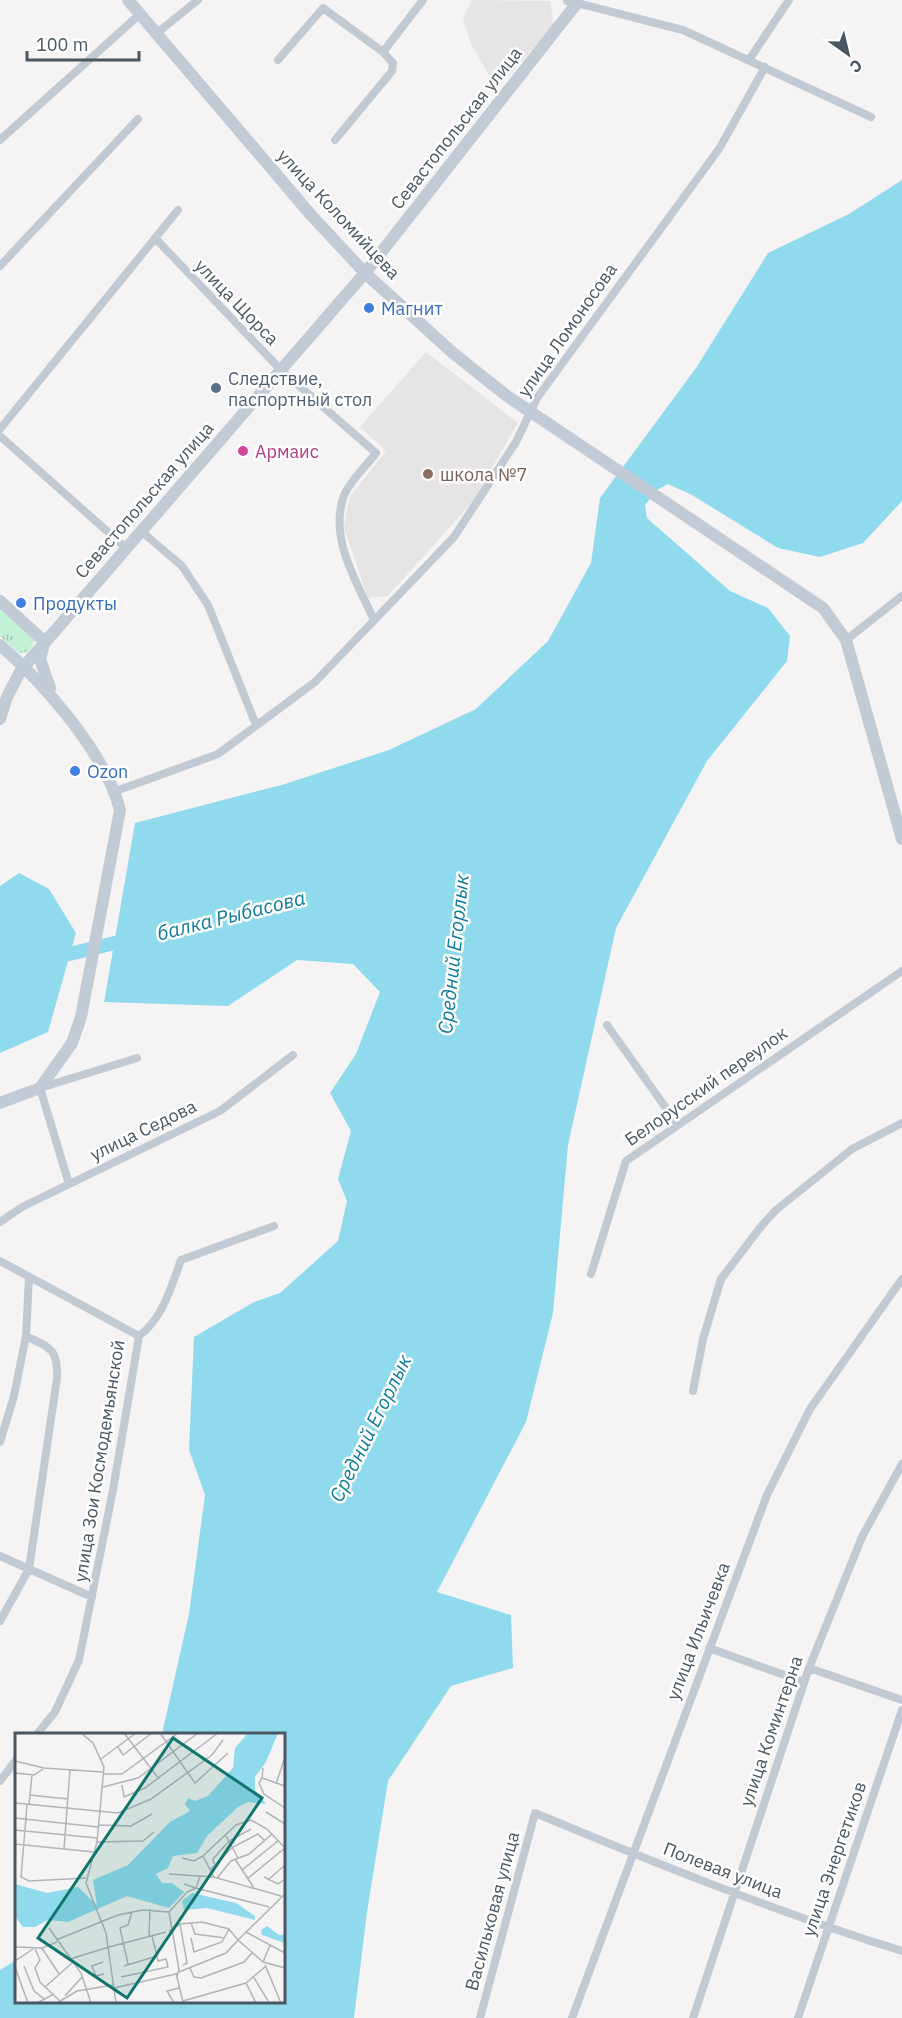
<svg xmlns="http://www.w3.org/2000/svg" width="902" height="2018" viewBox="0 0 902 2018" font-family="'IBM Plex Sans',sans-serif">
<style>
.education{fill:#e6e4e5}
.park{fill:url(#park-tufts)}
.water{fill:#90daee}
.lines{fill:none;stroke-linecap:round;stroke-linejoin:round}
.river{stroke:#90daee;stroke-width:14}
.street{stroke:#c1cad2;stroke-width:8}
.secondary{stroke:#c1cbd6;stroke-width:12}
.shop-dot{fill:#3f7fe0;stroke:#fff;stroke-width:2}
.service-dot{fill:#5c6f8a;stroke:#fff;stroke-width:2}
.hotel-dot{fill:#d1479c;stroke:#fff;stroke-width:2}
.education-dot{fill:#8d6e63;stroke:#fff;stroke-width:2}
.labels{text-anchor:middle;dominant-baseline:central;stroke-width:5;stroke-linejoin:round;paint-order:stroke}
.street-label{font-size:18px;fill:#4a5661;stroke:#fff}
.shop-label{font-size:18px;fill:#366cbe;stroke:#fff;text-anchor:start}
.service-label{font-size:18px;fill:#4e5e75;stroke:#fff;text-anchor:start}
.hotel-label{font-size:18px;fill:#b23c85;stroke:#fff;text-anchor:start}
.education-label{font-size:18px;fill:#785e54;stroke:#fff;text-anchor:start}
.water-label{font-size:20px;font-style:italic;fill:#0c7c9b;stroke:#fff}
.inset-road{fill:none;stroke:#b1b4b9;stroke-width:1.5}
.view{fill:#0f766e;fill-opacity:0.15;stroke:#0f766e;stroke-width:3}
.inset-edge{fill:none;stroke:#4a5661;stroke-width:3}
</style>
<defs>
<pattern id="park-tufts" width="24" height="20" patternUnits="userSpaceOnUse" patternTransform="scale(1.5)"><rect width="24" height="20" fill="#c3f1d5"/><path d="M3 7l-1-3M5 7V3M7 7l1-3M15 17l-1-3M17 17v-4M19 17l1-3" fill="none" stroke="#a0c6b0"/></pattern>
</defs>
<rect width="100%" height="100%" fill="#f5f3f3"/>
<path class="education" d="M 472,0 L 550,1 L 554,25 L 497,89 L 471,44 L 463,18 Z
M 426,352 L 518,423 L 473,501 L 388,596 L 368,598 L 344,528 L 349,498 L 386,451 L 360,427 Z"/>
<path class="park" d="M 0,607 L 34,638 L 34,643 L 28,652 L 19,653 L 0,636 Z"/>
<path class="water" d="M 902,180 L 902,501 L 863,543 L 820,557 L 778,548 L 692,495 L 668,484 L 657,490 L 645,505 L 647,518 L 730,591 L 768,608 L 790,636 L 787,661 L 707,761 L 616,928 L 568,1145 L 553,1313 L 526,1422 L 437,1592 L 511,1615 L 513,1668 L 451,1686 L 388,1781 L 367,1912 L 354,2018 L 0,2018 L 0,1970 L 16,1960 L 16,2002 L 284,2002 L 284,1734 L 162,1734 L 189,1614 L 205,1495 L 189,1450 L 194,1337 L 254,1302 L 280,1293 L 338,1241 L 347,1201 L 338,1179 L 351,1131 L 330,1093 L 356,1054 L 380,992 L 353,964 L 297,960 L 228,1006 L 104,1002 L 135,823 L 285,784 L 389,750 L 476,709 L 548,641 L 591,563 L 600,498 L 696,368 L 768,253 L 849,214 Z
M 19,873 L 49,889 L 76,933 L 48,1032 L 0,1053 L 0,886 Z"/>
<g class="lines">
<path class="river" d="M 53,958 L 131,939"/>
<path class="street" d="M 577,3 L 683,30 L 871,117
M 157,33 L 198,0
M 383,52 L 423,0
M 278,60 L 323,8 L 383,52 L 393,63 L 392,71 L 335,140
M 749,60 L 789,0
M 0,140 L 140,14
M 155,238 L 281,370 L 376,453 C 367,465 352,479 345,493 C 327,535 357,583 374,620
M 0,266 L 138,119
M 0,429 L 178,210
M 0,436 L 126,548
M 141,531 L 182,566 L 208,605 L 256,725
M 846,640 L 902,596
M 116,791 L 218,754 L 315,682 L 454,537 L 516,442 L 537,398 L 719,149 L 765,67
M 607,1025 L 678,1125
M 69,1184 L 40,1088 L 137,1058
M 0,1222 L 22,1207 L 220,1111 L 293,1055
M 0,1261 L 139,1336 L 113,1490 L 79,1660 L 55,1712 L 37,1734
M 591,1274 L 626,1161 L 902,971
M 139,1336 C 163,1318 171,1287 181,1260 L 274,1226
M 693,1391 L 703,1339 L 721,1279 L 763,1224 L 776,1210 L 852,1149 L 902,1123
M 0,1442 L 14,1396 L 26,1336 L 29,1277
M 0,1556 L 92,1597
M 0,1621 L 29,1569 L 57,1378 C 58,1348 50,1348 26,1336
M 709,1648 L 804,1682
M 809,1668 L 902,1700
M 0,1781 L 16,1760
M 480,2018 L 535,1813 C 655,1863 777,1912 902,1951
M 572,2018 L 767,1495 L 810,1409 L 902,1279
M 693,2018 L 809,1668 L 862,1537 L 902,1464
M 798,2018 L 902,1710"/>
<path class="secondary" d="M 128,0 L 311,215 L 365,273 L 453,353 L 507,396 L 823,608 L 846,640 L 902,839
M 0,601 L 45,642
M 44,644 L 40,659 L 50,688
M 0,645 C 43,682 106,754 120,810 L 81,1017 L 72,1043 L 40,1088 L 0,1103
M 0,719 L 7,697 L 21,670 L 365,273 L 577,3 L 569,0"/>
</g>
<g class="shop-dot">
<circle cx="369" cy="308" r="6"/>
<circle cx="21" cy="603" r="6"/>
<circle cx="75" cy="771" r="6"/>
</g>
<circle class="service-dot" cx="216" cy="388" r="6"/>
<circle class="hotel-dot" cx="243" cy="451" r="6"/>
<circle class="education-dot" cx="428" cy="474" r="6"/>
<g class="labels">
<g class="street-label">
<text transform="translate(456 128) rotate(-52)">Севастопольская улица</text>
<text transform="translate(339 214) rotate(47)">улица Коломийцева</text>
<text transform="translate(237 302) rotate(46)">улица Щорса</text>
<text transform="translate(567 330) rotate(-55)">улица Ломоносова</text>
<text transform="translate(144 500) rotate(-49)">Севастопольская улица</text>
<text transform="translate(706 1086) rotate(-35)">Белорусский переулок</text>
<text transform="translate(143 1130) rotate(-26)">улица Седова</text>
<text transform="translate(99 1461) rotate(-81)">улица Зои Космодемьянской</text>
<text transform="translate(698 1631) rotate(-69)">улица Ильичевка</text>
<text transform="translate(771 1731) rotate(-71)">улица Коминтерна</text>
<text transform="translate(834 1859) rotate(-71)">улица Энергетиков</text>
<text transform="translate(723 1870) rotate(21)">Полевая улица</text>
<text transform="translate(492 1911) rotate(-75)">Васильковая улица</text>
</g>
<g class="shop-label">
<text x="381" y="308">Магнит</text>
<text x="33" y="603">Продукты</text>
<text x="87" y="771">Ozon</text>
</g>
<g class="service-label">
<text x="228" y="378">Следствие,<tspan x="228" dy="21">паспортный стол</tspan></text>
</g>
<g class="hotel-label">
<text x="255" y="451">Армаис</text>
</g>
<g class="education-label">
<text x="440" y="474">школа №7</text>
</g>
<g class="water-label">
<text transform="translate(231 915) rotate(-14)">балка Рыбасова</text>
<text transform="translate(453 954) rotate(-84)">Средний Егорлык</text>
<text transform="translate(370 1428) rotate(-64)">Средний Егорлык</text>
</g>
</g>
<g transform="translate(15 1733)">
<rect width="270" height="270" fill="#f5f3f3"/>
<path d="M 233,0 L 263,0 L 251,29 L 240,44 L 240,57 L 251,71 L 233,69 L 223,74 L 192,103 L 182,120 L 158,123 L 153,135 L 141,141 L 147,150 L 157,150 L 169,159 L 154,175 L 112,163 L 53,189 L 33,187 L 20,194 L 8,194 L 0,183 L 0,151 L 32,160 L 63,154 L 82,172 L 78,147 L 113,132 L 155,89 L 175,78 L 170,71 L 173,65 L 180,68 L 193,63 L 218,35 L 220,15 ZM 177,160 L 221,170 L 240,183 L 240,187 L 192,175 L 169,177 L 167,168 ZM 252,193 L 264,202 L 270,201 L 270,210 L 247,202 L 246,197 Z" fill="#90daee"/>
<path class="inset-road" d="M 66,0 L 78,10 L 89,34 L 82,109 L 71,150 L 91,200 L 101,270M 109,0 L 144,46M 145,0 L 180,50 L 213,20M 103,14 L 108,22 L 137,0M 86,26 L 121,0M 0,28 L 29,35 L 88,39M 248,35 L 247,45 L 270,53M 0,40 L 19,42 L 28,36M 89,41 L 107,41 L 163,0M 247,45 L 244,50 L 249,61 L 270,75M 261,51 L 270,24M 107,52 L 109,64 L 130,55 L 203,0M 88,54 L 123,45 L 183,0M 15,62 L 53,66M 0,70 L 103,80 L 136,66 L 197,22 L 208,7M 12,72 L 6,144 L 14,148 L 71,145M 14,72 L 17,42M 251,79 L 270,91M 0,85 L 83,94M 84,92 L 116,93 L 137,81M 0,97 L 82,105M 210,101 L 223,125M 82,109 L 128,108 L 139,99M 0,111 L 79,119M 49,116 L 55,37M 167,125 L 179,128 L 188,123M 220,126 L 239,155M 199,131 L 198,126 L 214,108 L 236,96M 195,137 L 218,114 L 243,101 L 250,108M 227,137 L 263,108M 154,141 L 199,144 L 266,163M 199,144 L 188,123 L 221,92 L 236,87 L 252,96 L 270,115M 249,144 L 263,151 L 270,146M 202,145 L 216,128 L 234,121 L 257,101M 232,146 L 270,115M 253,147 L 270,132M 169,151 L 181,155 L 185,143M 176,190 L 180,201 L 210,205M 165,191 L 172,230 L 168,232M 34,195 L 66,240 L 76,270M 154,198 L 165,191 L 187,189 L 214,196 L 223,207 L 270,161M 231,199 L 270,220M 134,203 L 135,176M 137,203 L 142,223M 176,205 L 179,219 L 207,209 L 214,196M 41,207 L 103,182 L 127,177 L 154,179M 0,214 L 27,215 L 42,209M 94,214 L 151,199M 27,215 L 44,241M 20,216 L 25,227 L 20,235 L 25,249 L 45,268M 55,226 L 94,214M 0,228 L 18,216M 88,229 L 77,233 L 81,243 L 89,241M 248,229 L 255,212M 113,231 L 105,195 L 113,192 L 117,179M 250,232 L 266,270M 9,233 L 19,258 L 29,266M 109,233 L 142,223M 0,234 L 13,270M 175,235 L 179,244 L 186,245 L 229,229 L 237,220M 164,239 L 211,220 L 223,207 L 248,229 L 270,235M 161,240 L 168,269M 162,243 L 164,237 L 154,179 L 172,159 L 181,155 L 254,174M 238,243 L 253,268M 106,244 L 153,234 L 151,226 L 143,228 L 142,223M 231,250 L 241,270M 30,254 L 57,230M 99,255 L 161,241M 50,263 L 67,244M 168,268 L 231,250 L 251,233M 22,270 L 39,261M 42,270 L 62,258 L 98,252M 159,270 L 152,258 L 164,255"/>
<path class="view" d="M 158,5 L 247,65 L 112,265 L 23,205 Z"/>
<rect width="270" height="270" class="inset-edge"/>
</g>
<g transform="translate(848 54) rotate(146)" stroke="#ffffff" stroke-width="4.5" paint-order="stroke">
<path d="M0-4.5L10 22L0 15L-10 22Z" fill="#4a5661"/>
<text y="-9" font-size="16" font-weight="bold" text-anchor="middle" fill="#4a5661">С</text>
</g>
<path d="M27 51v9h112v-9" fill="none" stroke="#4a5661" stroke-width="3"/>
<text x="36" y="51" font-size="18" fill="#4a5661" stroke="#ffffff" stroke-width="4.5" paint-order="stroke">100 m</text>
</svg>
